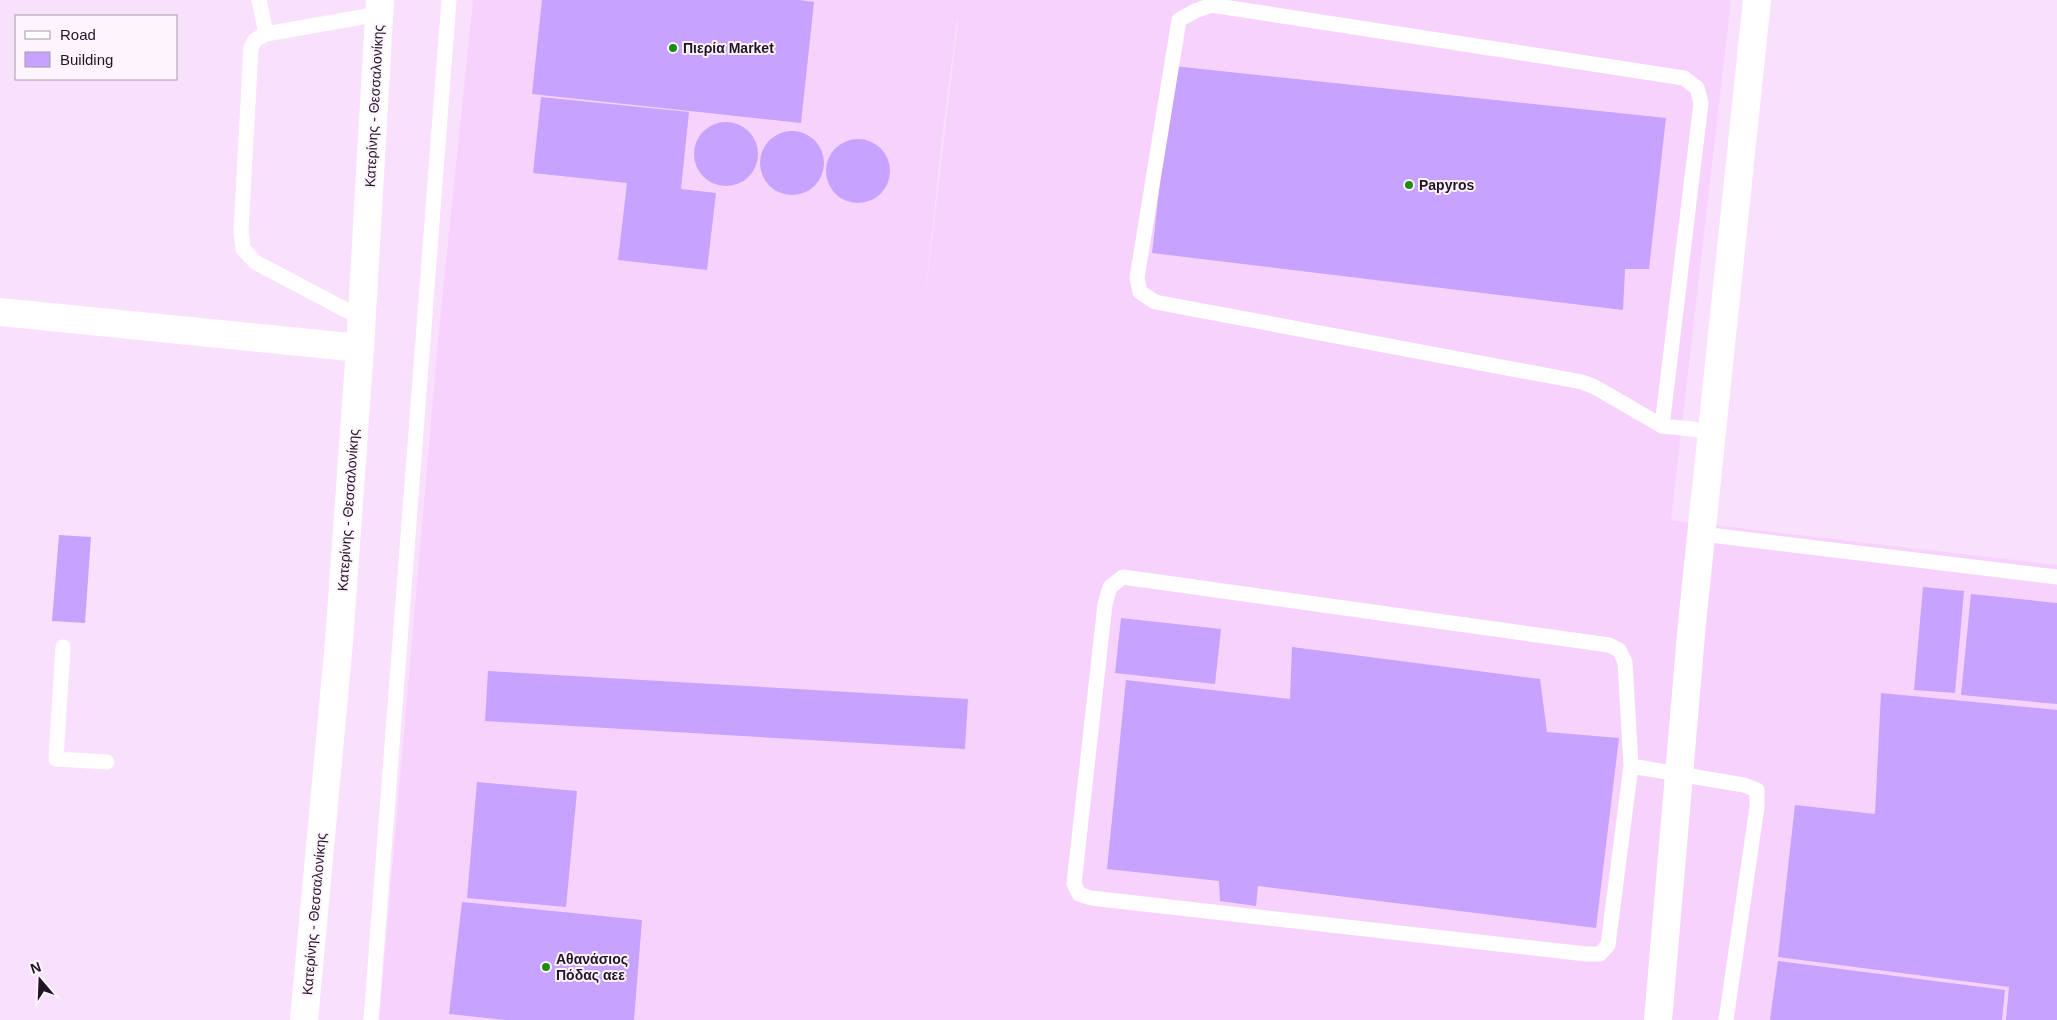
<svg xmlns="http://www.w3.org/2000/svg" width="2057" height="1020" viewBox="0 0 2057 1020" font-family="Helvetica,sans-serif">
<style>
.built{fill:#f7d2fc;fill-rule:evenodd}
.building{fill:#c7a2fe}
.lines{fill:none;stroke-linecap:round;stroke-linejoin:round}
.lane{stroke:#fff;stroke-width:15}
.street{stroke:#fff;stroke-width:28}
.primary{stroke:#fff;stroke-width:28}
.poi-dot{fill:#1e8e13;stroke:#fdf4fe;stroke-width:2}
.labels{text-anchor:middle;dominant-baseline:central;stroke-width:4;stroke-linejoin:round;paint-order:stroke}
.poi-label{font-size:14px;font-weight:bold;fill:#231425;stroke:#fdf4fe;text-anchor:start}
.street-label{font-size:14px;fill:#231425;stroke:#fdf4fe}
</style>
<rect width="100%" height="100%" fill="#f9e1fd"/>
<path class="built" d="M 473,0 L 1731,0 L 1671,520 L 2057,565 L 2057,1020 L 379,1020 L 439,330 ZM 957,21 L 958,21 L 924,307 L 942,138 Z"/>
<path class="building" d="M 542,0 L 799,0 L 814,2 L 801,123 L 532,94 Z
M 1173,66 L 1666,118 L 1649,269 L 1625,269 L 1623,310 L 1152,253 Z
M 541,97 L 689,112 L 681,189 L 716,193 L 707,270 L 618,260 L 627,183 L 533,173 Z
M694 154a32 32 0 1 1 64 0a32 32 0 1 1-64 0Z
M760 163a32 32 0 1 1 64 0a32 32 0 1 1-64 0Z
M826 171a32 32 0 1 1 64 0a32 32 0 1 1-64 0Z
M 59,535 L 91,537 L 85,623 L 52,621 Z
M 1923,587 L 1964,591 L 1955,693 L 1914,690 Z
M 1971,594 L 2057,603 L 2057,704 L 1961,695 Z
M 1121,618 L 1221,629 L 1215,684 L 1115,673 Z
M 1292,647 L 1540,679 L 1547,732 L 1619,738 L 1596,928 L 1258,886 L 1256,906 L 1220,901 L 1219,881 L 1107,869 L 1126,680 L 1290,699 Z
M 488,671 L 968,699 L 965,749 L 485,721 Z
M 1881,693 L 2057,710 L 2057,1020 L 2006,1020 L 2009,987 L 1778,957 L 1795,805 L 1875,814 Z
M 477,782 L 577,791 L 566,907 L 467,898 Z
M 462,902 L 642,920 L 634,1020 L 506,1020 L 449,1014 Z
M 1778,961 L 2005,990 L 2002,1020 L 1770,1020 Z"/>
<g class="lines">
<path class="lane" d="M 259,0 L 266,34
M 361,318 L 255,262 L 243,249 L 241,231 L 251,48 L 255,40 L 266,34 L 379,14
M 1662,426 L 1701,103 L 1697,88 L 1684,78 L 1211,5 L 1195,11 L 1179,20 L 1137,278 L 1140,292 L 1155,302 L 1582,382 L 1595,387 L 1662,426 L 1712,431
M 1702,534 L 2057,577
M 63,647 L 56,759 L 107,762
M 1631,766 L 1608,945 L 1600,954 L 1586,954 L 1091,898 L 1079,894 L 1074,884 L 1105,604 L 1110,587 L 1123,577 L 1609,645 L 1619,650 L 1625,662 L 1631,766 L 1744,785 L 1757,790 L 1757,807 L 1726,1020
M 371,1020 L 449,0"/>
<path class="street" d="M 0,312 L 360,348
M 1658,1020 L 1692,623 L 1757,0"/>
<path class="primary" d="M 304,1020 L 339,642 L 360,348 L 380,0"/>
</g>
<g class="poi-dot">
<circle cx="673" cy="48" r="5"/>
<circle cx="1409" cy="185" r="5"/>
<circle cx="546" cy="967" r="5"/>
</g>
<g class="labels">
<g class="poi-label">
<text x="683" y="48">Πιερία Market</text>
<text x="1419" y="185">Papyros</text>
<text x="556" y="959">Αθανάσιος<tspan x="556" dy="16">Πόδας αεε</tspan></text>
</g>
<g class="street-label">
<text transform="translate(374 106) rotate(-87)">Κατερίνης - Θεσσαλονίκης</text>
<text transform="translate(348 510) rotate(-86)">Κατερίνης - Θεσσαλονίκης</text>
<text transform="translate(314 914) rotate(-85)">Κατερίνης - Θεσσαλονίκης</text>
</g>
</g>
<rect x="15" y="15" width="162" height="65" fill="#fdf4fe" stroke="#a69aa7"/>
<rect x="25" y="31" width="25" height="8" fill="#ffffff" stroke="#a69aa7"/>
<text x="60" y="40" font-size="15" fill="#231425">Road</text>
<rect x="25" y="52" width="25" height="15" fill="#c7a2fe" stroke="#a69aa7"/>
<text x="60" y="65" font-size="15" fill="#231425">Building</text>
<g transform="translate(40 980) rotate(341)" stroke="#fdf4fe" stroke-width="4" paint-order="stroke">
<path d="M0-4L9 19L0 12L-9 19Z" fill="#231425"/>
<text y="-8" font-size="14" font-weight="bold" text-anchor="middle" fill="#231425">N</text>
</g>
</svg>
